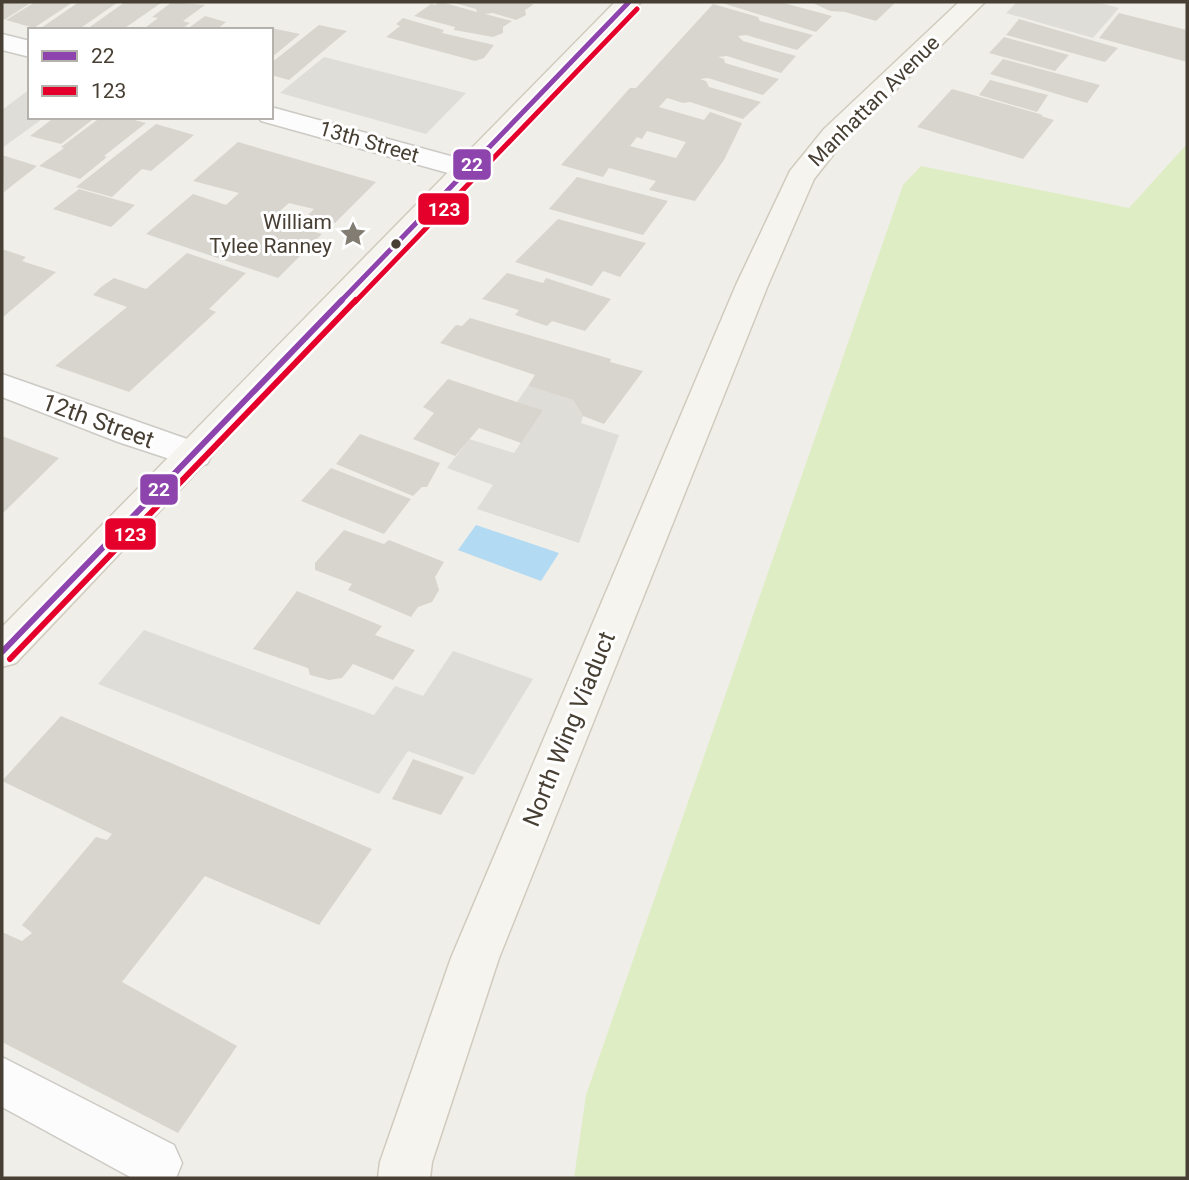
<svg xmlns="http://www.w3.org/2000/svg" width="1189" height="1180" viewBox="0 0 1189 1180" font-family="Roboto,sans-serif">
<style>
.green{fill:#deedc4}
.parking{fill:#dfddd8}
.water{fill:#b2daf3}
.building{fill:#d8d5cf;fill-rule:evenodd}
.lines{fill:none;stroke-linecap:round;stroke-linejoin:round}
.street-casing{stroke:#cccac4;stroke-width:3}
.secondary-casing{stroke:#d0cbbe;stroke-width:3}
.street{fill:#fdfcfc;fill-rule:evenodd}
.secondary{fill:#f6f4ee;fill-rule:evenodd}
.bus-1-far1-casing{stroke:#fff;stroke-width:9}
.bus-1-casing{stroke:#fff;stroke-width:11}
.bus-2-far1-casing{stroke:#fff;stroke-width:9}
.bus-2-casing{stroke:#fff;stroke-width:11}
.bus-1-far1{stroke:#8e44ad;stroke-width:5}
.bus-1{stroke:#8e44ad;stroke-width:6}
.bus-2-far1{stroke:#e4002b;stroke-width:5}
.bus-2{stroke:#e4002b;stroke-width:6}
.bus-dot{fill:#473f33;stroke:#fff;stroke-width:2.5}
.labels{text-anchor:middle;dominant-baseline:central;stroke-width:6;stroke-linejoin:round;paint-order:stroke}
.far-street-label{font-size:21px;fill:#473f33;stroke:#fff}
.far-poi-label{font-size:21px;fill:#473f33;stroke:#fff;text-anchor:end}
.street-label{font-size:24px;fill:#473f33;stroke:#fff}
.line-badge{stroke:#fff;stroke-width:2.5}
.badge-label{font-size:19px;text-anchor:middle;font-weight:bold;fill:#fff}
</style>
<rect width="100%" height="100%" fill="#f0eee8"/>
<path class="green" d="M 1187,144 L 1187,1178 L 574,1178 L 586,1095 L 903,185 L 921,166 L 1129,208 Z"/>
<path class="parking" d="M 1017,2 L 1097,2 L 1119,8 L 1093,38 L 1006,13 Z
M 324,57 L 466,93 L 426,134 L 280,93 Z
M 30,89 L 30,117 L 45,117 L 2,148 L 2,110 Z
M 528,386 L 573,400 L 583,416 L 581,423 L 619,435 L 579,543 L 477,509 L 493,485 L 447,468 L 469,439 L 514,453 L 542,410 L 517,402 Z
M 144,630 L 374,715 L 395,686 L 423,696 L 453,651 L 533,679 L 474,775 L 408,751 L 379,794 L 98,684 Z"/>
<path class="water" d="M 476,525 L 559,553 L 541,581 L 458,550 Z"/>
<path class="building" d="M 2,2 L 32,2 L 4,20 L 2,19 Z
M 35,2 L 73,2 L 34,28 L 6,20 Z
M 79,2 L 118,2 L 78,30 L 38,30 Z
M 125,2 L 161,3 L 122,30 L 87,29 Z
M 172,2 L 205,5 L 183,21 L 190,23 L 180,30 L 142,30 L 158,18 L 152,17 Z
M 441,2 L 477,12 L 476,9 L 451,2 L 523,2 L 534,4 L 525,10 L 526,15 L 516,20 L 493,13 L 485,14 L 512,21 L 503,27 L 503,33 L 493,37 L 454,30 L 455,27 L 414,16 L 431,4 L 435,5 Z
M 719,2 L 780,2 L 832,16 L 816,32 Z
M 811,2 L 896,2 L 876,21 L 845,12 L 830,11 Z
M 713,4 L 758,17 L 760,21 L 813,35 L 797,50 L 746,35 L 738,36 L 743,41 L 796,56 L 781,73 L 727,56 L 718,57 L 724,59 L 725,63 L 779,79 L 763,95 L 708,78 L 700,79 L 706,81 L 709,87 L 761,102 L 743,119 L 690,102 L 683,103 L 667,98 L 659,107 L 704,120 L 710,112 L 742,123 L 724,160 L 695,201 L 649,190 L 656,181 L 609,168 L 603,177 L 561,165 L 630,88 L 636,88 ZM 647,131 L 686,142 L 676,158 L 630,146 L 637,137 L 642,139 Z
M 1119,13 L 1187,30 L 1187,62 L 1099,38 Z
M 205,16 L 226,22 L 216,30 L 186,30 Z
M 403,18 L 444,30 L 442,33 L 494,45 L 484,58 L 475,61 L 386,37 L 400,26 L 396,24 Z
M 1019,19 L 1118,48 L 1105,62 L 1006,35 Z
M 319,25 L 347,31 L 289,80 L 271,75 L 271,63 Z
M 267,27 L 276,29 L 300,34 L 271,58 L 271,30 L 263,30 Z
M 1004,37 L 1069,55 L 1055,71 L 989,53 Z
M 1003,59 L 1100,85 L 1087,103 L 990,74 Z
M 990,80 L 1048,95 L 1037,112 L 979,95 Z
M 952,89 L 1043,115 L 1041,116 L 1054,120 L 1023,159 L 917,127 Z
M 55,117 L 96,117 L 61,144 L 30,136 Z
M 101,117 L 123,117 L 146,123 L 104,156 L 107,157 L 80,179 L 39,166 L 64,148 L 61,147 Z
M 156,124 L 194,135 L 151,171 L 142,169 L 112,197 L 76,187 Z
M 238,142 L 376,182 L 335,223 L 308,215 L 314,209 L 289,203 L 266,223 L 291,232 L 297,227 L 322,234 L 278,278 L 146,234 L 193,194 L 226,205 L 239,193 L 193,181 Z
M 2,155 L 37,166 L 4,192 Z
M 577,177 L 668,201 L 643,235 L 549,209 Z
M 79,189 L 135,205 L 111,227 L 53,209 Z
M 558,219 L 646,243 L 620,277 L 603,271 L 592,286 L 515,262 Z
M 2,249 L 26,257 L 22,261 L 56,272 L 2,318 Z
M 187,253 L 246,273 L 209,309 L 216,312 L 129,392 L 55,366 L 127,307 L 93,295 L 101,287 L 114,278 L 146,289 Z
M 507,273 L 543,283 L 546,278 L 611,299 L 585,331 L 552,321 L 547,326 L 515,315 L 519,310 L 482,299 Z
M 470,318 L 611,359 L 610,362 L 643,371 L 604,424 L 583,416 L 573,400 L 528,386 L 535,375 L 440,343 L 456,325 L 462,326 Z
M 448,379 L 517,402 L 543,410 L 521,443 L 479,428 L 455,456 L 413,439 L 434,413 L 423,407 Z
M 360,434 L 440,463 L 427,487 L 422,487 L 413,496 L 336,464 Z
M 2,436 L 59,458 L 2,514 Z
M 331,468 L 411,499 L 384,534 L 301,501 Z
M 344,530 L 384,544 L 389,540 L 444,562 L 435,577 L 439,590 L 432,602 L 418,607 L 411,617 L 348,590 L 352,584 L 315,570 L 315,563 Z
M 297,591 L 382,626 L 375,635 L 415,650 L 393,680 L 353,664 L 342,678 L 329,680 L 310,675 L 308,668 L 253,649 Z
M 61,716 L 372,849 L 319,925 L 205,876 L 122,982 L 237,1046 L 178,1133 L 2,1042 L 2,932 L 22,941 L 32,933 L 22,925 L 96,837 L 107,840 L 112,834 L 2,781 Z
M 413,759 L 464,777 L 441,815 L 392,799 Z"/>
<g class="lines">
<g class="street-casing">
<path id="street" d="M 2,34 L 30,41 L 30,57 L 2,50 Z
M 271,107 L 476,163 L 480,169 L 476,175 L 466,178 L 261,121 L 259,117 L 271,117 Z
M 2,374 L 207,446 L 212,455 L 207,464 L 194,467 L 118,442 L 2,397 Z
M 2,1057 L 174,1145 L 182,1163 L 176,1178 L 132,1178 L 2,1107 Z"/>
</g>
<g class="secondary-casing">
<path id="secondary" d="M 615,2 L 641,2 L 16,663 L 2,667 L 2,627 Z
M 959,2 L 985,2 L 844,141 L 814,179 L 768,285 L 499,958 L 432,1162 L 430,1178 L 378,1178 L 380,1162 L 451,958 L 736,285 L 790,171 L 824,129 Z"/>
</g>
<use href="#street" class="street"/>
<use href="#secondary" class="secondary"/>
<g class="bus-1-far1-casing">
<path id="bus-1-far1" d="M 340,302 L 629,2"/>
</g>
<g class="bus-1-casing">
<path id="bus-1" d="M 2,652 L 342,300"/>
</g>
<g class="bus-2-far1-casing">
<path id="bus-2-far1" d="M 355,302 L 637,9"/>
</g>
<g class="bus-2-casing">
<path id="bus-2" d="M 10,659 L 356,300"/>
</g>
<use href="#bus-1-far1" class="bus-1-far1"/>
<use href="#bus-1" class="bus-1"/>
<use href="#bus-2-far1" class="bus-2-far1"/>
<use href="#bus-2" class="bus-2"/>
</g>
<defs>
<g id="sight-bare" transform="scale(2.1)"><path d="M0-6L1.8-2.2L6-1.7L2.9 1.2L3.7 5.4L0 3.3L-3.7 5.4L-2.9 1.2L-6-1.7L-1.8-2.2Z" fill="#827c72" stroke="#fff" stroke-width="2.5" paint-order="stroke"/></g>
</defs>
<g fill-rule="evenodd">
<use href="#sight-bare" x="353" y="234"/>
</g>
<circle class="bus-dot" cx="396" cy="244" r="6"/>
<g class="labels">
<g class="far-street-label">
<text transform="translate(874 101) rotate(-45)">Manhattan Avenue</text>
<text transform="translate(369 142) rotate(16)">13th Street</text>
</g>
<g class="far-poi-label">
<text x="332" y="222">William<tspan x="332" dy="24">Tylee Ranney</tspan></text>
</g>
<g class="street-label">
<text transform="translate(98 421) rotate(20)">12th Street</text>
<text transform="translate(569 729) rotate(-68)">North Wing Viaduct</text>
</g>
</g>
<g class="line-badge">
<rect x="452" y="148" width="40" height="33" rx="7" fill="#8e44ad"/>
<rect x="417" y="192" width="53" height="34" rx="7" fill="#e4002b"/>
<rect x="139" y="473" width="40" height="33" rx="7" fill="#8e44ad"/>
<rect x="104" y="517" width="53" height="34" rx="7" fill="#e4002b"/>
</g>
<g class="badge-label">
<text x="472" y="171">22</text>
<text x="444" y="216">123</text>
<text x="159" y="496">22</text>
<text x="130" y="541">123</text>
</g>
<rect width="1189" height="1180" fill="none" stroke="#473f33" stroke-width="7"/>
<rect x="28" y="28" width="245" height="91" fill="#ffffff" stroke="#b5b2ad" stroke-width="2"/>
<rect x="42" y="51" width="35" height="10" fill="#8e44ad" stroke="#b5b2ad" stroke-width="2"/>
<text x="91" y="63" font-size="21" fill="#473f33">22</text>
<rect x="42" y="86" width="35" height="10" fill="#e4002b" stroke="#b5b2ad" stroke-width="2"/>
<text x="91" y="98" font-size="21" fill="#473f33">123</text>
</svg>
